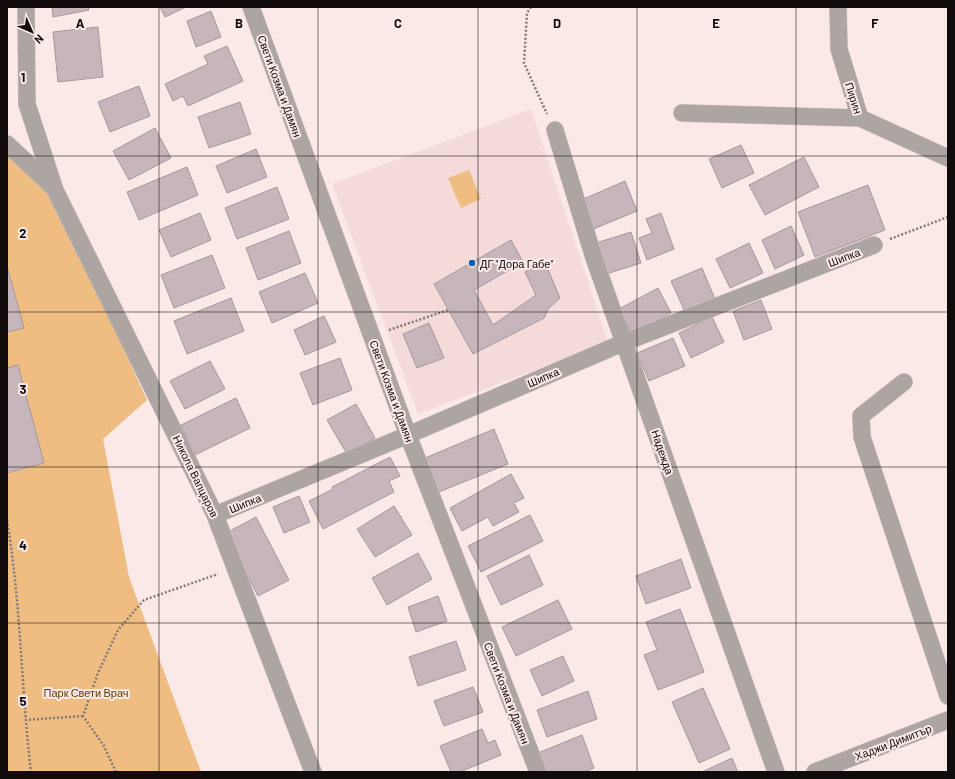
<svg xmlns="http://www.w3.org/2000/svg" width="955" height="779" viewBox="0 0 955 779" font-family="Barlow,sans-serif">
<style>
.built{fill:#f4dad9}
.green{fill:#efbd82}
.building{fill:#c6b6bc;stroke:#a7979d}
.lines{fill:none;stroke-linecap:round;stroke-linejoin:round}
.street-casing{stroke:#d6c5c5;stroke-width:18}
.path{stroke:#847878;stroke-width:2.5;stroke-dasharray:2 2;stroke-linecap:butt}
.street{stroke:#aca5a2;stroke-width:17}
.grid{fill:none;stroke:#110b0b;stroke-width:1;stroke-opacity:0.55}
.poi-dot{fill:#005fac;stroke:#fbe9e8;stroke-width:1.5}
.labels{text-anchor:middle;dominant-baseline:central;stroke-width:4;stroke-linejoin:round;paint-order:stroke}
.street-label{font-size:11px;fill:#110b0b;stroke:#fbe9e8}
.poi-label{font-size:11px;fill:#110b0b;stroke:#fbe9e8;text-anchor:start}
.park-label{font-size:11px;fill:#5d3900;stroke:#fbe9e8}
.grid-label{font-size:13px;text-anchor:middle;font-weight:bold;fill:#110b0b;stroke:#fbe9e8;stroke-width:4;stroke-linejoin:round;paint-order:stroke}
</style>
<rect width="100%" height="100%" fill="#fbe9e8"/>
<path class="built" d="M 531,109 L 608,343 L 418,414 L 332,184 Z"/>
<path class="green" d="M 7,153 L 55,199 L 147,400 L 103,439 L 129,577 L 201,772 L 7,772 Z
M 469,170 L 481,199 L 461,208 L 448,178 Z"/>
<path class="building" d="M 52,7 L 88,7 L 89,10 L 53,17 Z
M 160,7 L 186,7 L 165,17 Z
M 211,11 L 221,37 L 196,47 L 187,21 Z
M 98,27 L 103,77 L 58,82 L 53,32 Z
M 227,46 L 243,81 L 188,106 L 183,96 L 173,101 L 165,84 L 208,64 L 204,56 Z
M 139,86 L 150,116 L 110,132 L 98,102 Z
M 240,102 L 251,134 L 209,148 L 198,117 Z
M 155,128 L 171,158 L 129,180 L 113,151 Z
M 741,145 L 754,173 L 722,188 L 709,159 Z
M 256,149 L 267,177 L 227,193 L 216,166 Z
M 804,157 L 819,187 L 765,215 L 749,185 Z
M 187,167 L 198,195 L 139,220 L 127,192 Z
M 625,181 L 637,211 L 591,230 L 579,201 Z
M 868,185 L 885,230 L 815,257 L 798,212 Z
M 277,187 L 289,219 L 237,239 L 225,208 Z
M 200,213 L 211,240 L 171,257 L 159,230 Z
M 661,213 L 674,249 L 647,260 L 639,238 L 652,233 L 646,219 Z
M 791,226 L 804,255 L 775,269 L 762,240 Z
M 289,231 L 301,263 L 258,280 L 246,248 Z
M 631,232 L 641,263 L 606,274 L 596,243 Z
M 511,240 L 523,262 L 474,290 L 493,325 L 536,295 L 525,272 L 544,260 L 560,298 L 548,309 L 544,318 L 473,354 L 434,284 Z
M 749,243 L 763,273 L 730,288 L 716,259 Z
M 212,255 L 225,288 L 174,308 L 161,275 Z
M 7,266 L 24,328 L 7,332 Z
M 702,268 L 715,299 L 685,312 L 671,281 Z
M 305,273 L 318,303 L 272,323 L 259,292 Z
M 658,288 L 671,313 L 632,334 L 619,309 Z
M 231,298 L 244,331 L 187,354 L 174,321 Z
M 761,300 L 772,329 L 744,340 L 733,311 Z
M 324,316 L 336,342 L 305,355 L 294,330 Z
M 712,317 L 724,342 L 691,358 L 679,333 Z
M 429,323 L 444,358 L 417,368 L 403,334 Z
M 673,338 L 685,366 L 649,381 L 637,353 Z
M 340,358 L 352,390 L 313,405 L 300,373 Z
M 210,361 L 225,389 L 185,409 L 170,381 Z
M 18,365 L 44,463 L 7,473 L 7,368 Z
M 236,398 L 250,428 L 195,455 L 181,425 Z
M 356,404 L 375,438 L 347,454 L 327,420 Z
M 494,429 L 508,464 L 439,492 L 425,458 Z
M 390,457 L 400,476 L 389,481 L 394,492 L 323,529 L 309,501 L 333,489 L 332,487 Z
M 511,474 L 524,498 L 514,503 L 519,512 L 493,526 L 488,517 L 462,531 L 450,508 Z
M 299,496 L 310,522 L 284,533 L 273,507 Z
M 394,506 L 412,535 L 375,557 L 357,529 Z
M 530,515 L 543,541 L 481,572 L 468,546 Z
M 256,517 L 289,580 L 258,596 L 226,533 Z
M 418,553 L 432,579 L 387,605 L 372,578 Z
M 529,555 L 543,585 L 501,605 L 487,576 Z
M 681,559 L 691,588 L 646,604 L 636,576 Z
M 438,596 L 447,621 L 416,632 L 408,607 Z
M 558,600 L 572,629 L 516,656 L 502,627 Z
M 680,609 L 704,672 L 658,690 L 644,655 L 657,650 L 646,622 Z
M 456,641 L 466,670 L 418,686 L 409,657 Z
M 563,656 L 574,681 L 542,696 L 530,670 Z
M 473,687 L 483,712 L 444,726 L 434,701 Z
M 703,688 L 730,749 L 699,763 L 672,702 Z
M 588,691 L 597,719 L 547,737 L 537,710 Z
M 482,729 L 488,743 L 495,740 L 501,755 L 460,772 L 451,772 L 440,746 Z
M 582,735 L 594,768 L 584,772 L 546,772 L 538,753 Z
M 732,758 L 738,772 L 702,772 Z"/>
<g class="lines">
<g class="street-casing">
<path id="street" d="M 26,7 L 27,104 L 55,190 L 215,515 L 313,772
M 251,7 L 408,435 L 538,772
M 838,7 L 839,49 L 860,118 L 948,158
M 682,113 L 860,118
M 555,130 L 594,258 L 776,772
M 7,144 L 54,188
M 904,382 L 861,416 L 862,437 L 948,696
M 215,515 L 408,435 L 625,342 L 874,245
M 815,772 L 948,720"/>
</g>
<path class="path" d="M 531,7 L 527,13 L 524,63 L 547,114
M 890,239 L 948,217
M 389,330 L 448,310
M 7,520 C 21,603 21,688 31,772
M 25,720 L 83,716
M 116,772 L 104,746 L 83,716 L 98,673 L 118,630 L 144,600 L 218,574"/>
<use href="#street" class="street"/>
</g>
<path class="grid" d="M 159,7 L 159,772M 318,7 L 318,772M 478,7 L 478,772M 637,7 L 637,772M 796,7 L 796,772M 7,156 L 948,156M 7,312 L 948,312M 7,467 L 948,467M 7,623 L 948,623"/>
<circle class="poi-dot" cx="472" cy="263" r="4"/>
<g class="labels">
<g class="street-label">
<text transform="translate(280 86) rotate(70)">Свети Козма и Дамян</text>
<text transform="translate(854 98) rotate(72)">Пирин</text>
<text transform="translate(844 257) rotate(-21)">Шипка</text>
<text transform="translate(543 377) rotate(-23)">Шипка</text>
<text transform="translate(392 391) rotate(70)">Свети Козма и Дамян</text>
<text transform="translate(663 452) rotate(71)">Надежда</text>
<text transform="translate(196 476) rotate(64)">Никола Вапцаров</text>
<text transform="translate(245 503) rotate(-22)">Шипка</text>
<text transform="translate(507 693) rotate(69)">Свети Козма и Дамян</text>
<text transform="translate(893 742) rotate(-21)">Хаджи Димитър</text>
</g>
<g class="poi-label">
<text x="480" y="263">ДГ "Дора Габе"</text>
</g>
<g class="park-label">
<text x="86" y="692">Парк Свети Врач</text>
</g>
</g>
<g class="grid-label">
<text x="80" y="28">A</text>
<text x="239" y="28">B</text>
<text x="398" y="28">C</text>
<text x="557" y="28">D</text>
<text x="716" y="28">E</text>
<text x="875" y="28">F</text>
<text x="23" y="82">1</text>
<text x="23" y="238">2</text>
<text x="23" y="394">3</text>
<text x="23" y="550">4</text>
<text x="23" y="706">5</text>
</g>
<rect width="955" height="779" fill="none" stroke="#110b0b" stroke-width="16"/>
<g transform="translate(32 32) rotate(135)" stroke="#fbe9e8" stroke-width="3" paint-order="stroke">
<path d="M0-3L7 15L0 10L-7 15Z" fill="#110b0b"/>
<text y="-6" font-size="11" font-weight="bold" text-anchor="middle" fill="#110b0b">N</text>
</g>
</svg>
